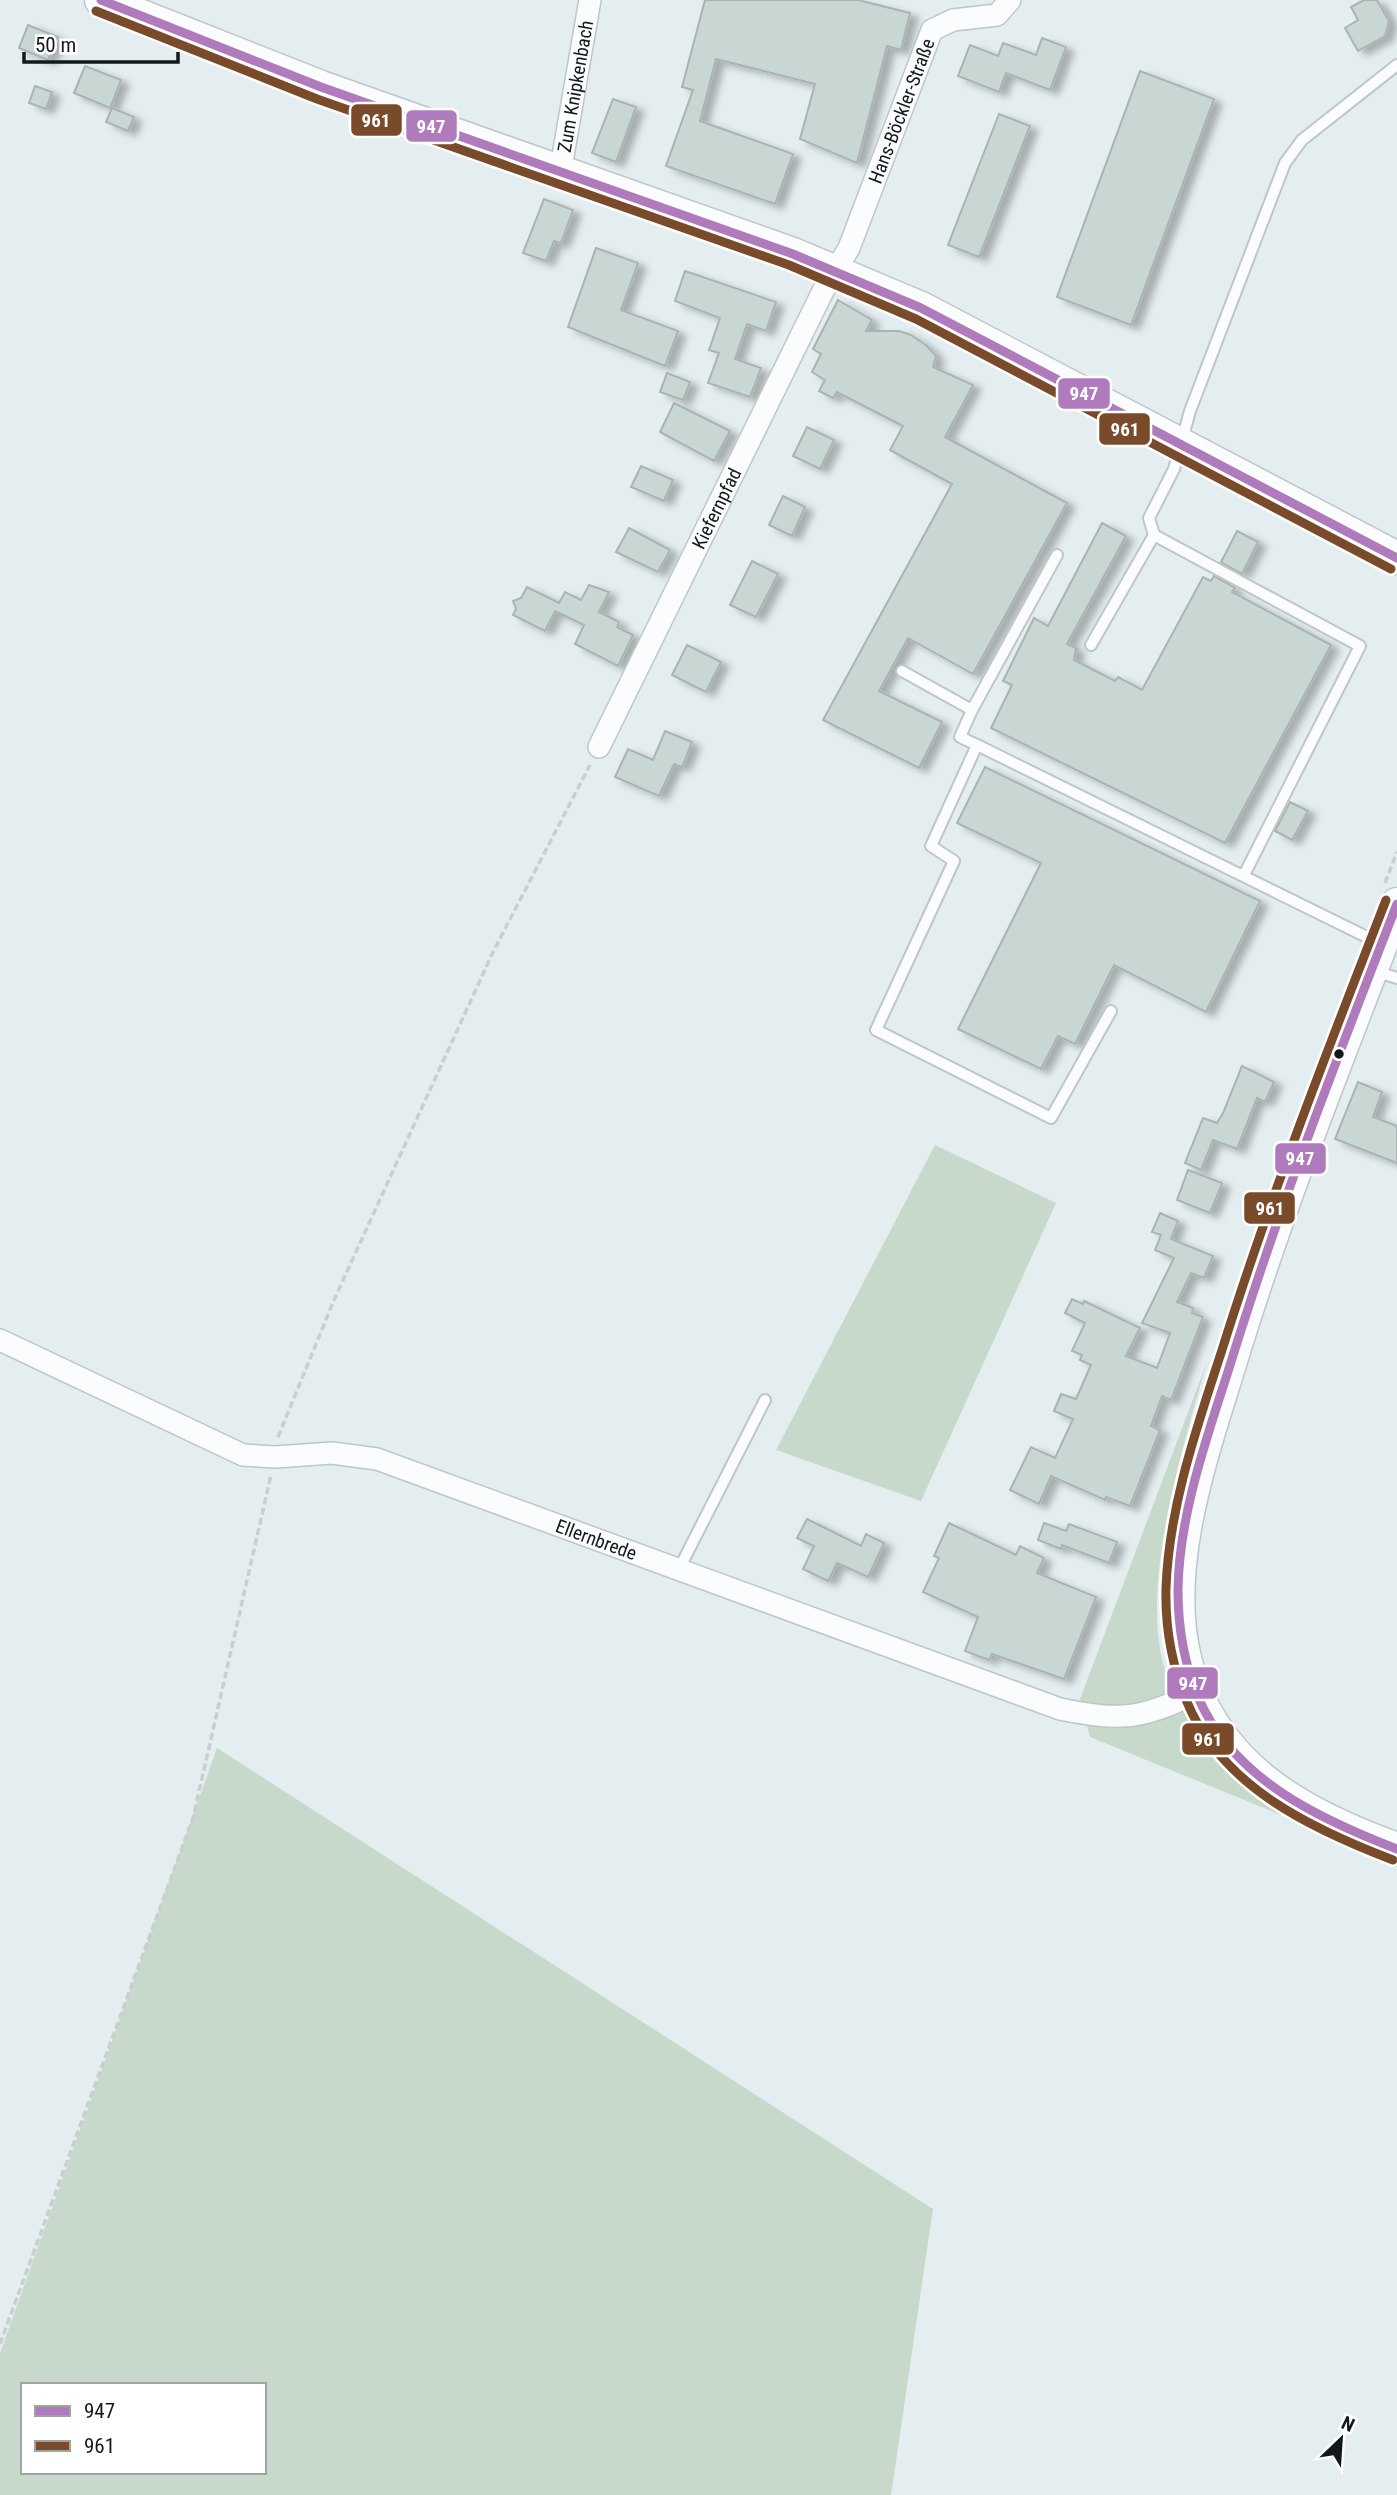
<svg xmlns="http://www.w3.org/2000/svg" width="1397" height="2495" viewBox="0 0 1397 2495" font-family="'Roboto Condensed',sans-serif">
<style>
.green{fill:#c7d9ca;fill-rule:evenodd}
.building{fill:#c8d6d4;stroke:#abb3b2;stroke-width:2;filter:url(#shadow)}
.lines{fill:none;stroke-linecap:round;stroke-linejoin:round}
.lane-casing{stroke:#bec6c7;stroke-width:14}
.street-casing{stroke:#bec6c7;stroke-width:24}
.secondary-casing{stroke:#bec6c7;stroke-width:35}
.path{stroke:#cbcecf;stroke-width:3.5;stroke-dasharray:7 3.5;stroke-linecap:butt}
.lane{stroke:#fbfcfd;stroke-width:10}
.street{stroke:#fbfcfd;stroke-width:21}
.secondary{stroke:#fbfcfd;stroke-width:32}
.bus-1-casing{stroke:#fff;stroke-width:14}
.bus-2-casing{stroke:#fff;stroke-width:14}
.bus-1{stroke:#b07bbd;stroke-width:9}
.bus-2{stroke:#7a4b2a;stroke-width:9}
.bus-dot{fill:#12191a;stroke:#fff;stroke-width:2.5}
.labels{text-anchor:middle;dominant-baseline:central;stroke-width:5;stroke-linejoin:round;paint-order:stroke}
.street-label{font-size:19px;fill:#12191a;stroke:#fff}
.line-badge{stroke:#fff;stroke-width:2.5}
.badge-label{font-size:19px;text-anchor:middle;font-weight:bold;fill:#fff}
</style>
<defs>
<filter id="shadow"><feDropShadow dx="8" dy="4.5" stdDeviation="3.5" flood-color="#0004"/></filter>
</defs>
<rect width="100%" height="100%" fill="#e4eef0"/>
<path class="green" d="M 935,1145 L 1056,1203 L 921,1501 L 776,1450 Z
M 1207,1362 C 1184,1444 1132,1605 1171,1685 C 1196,1736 1247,1777 1286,1817 L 1090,1737 L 1080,1699 Z
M 217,1748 L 933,2209 L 891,2495 L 0,2495 L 0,2353 ZM 23,2385 L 264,2385 L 264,2472 L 23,2472 Z"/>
<path class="building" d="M 705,0 L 858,0 L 910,13 L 901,50 L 887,46 L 857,163 L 800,139 L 815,84 L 716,59 L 700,121 L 793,154 L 775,204 L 666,166 L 693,90 L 682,87 Z
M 1364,0 L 1377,0 L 1389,21 L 1385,36 L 1358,51 L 1345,28 L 1358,20 L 1351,7 Z
M 28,25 L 58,37 L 48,60 L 19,48 Z
M 1042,38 L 1066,47 L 1050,90 L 1006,73 L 999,92 L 958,76 L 970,45 L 998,56 L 1003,43 L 1036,55 Z
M 85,66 L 121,80 L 110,108 L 74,93 Z
M 1140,71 L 1214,99 L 1131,325 L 1057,297 Z
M 35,86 L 52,92 L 46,109 L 29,103 Z
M 613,99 L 636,107 L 616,162 L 592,153 Z
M 112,108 L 134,117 L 128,131 L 106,122 Z
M 999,114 L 1030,126 L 979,257 L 948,245 Z
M 544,199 L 573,210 L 561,243 L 554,241 L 546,261 L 523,253 Z
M 596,248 L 638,263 L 621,310 L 678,331 L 665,366 L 568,327 Z
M 685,271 L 776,302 L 766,331 L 747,324 L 735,359 L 761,368 L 750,397 L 708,383 L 719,353 L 709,350 L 720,318 L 675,301 Z
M 838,300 L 872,320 L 866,331 L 899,331 L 911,335 L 927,346 L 936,356 L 933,367 L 973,385 L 945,437 L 1067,503 L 973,674 L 908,638 L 879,691 L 942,722 L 919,768 L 823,720 L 952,484 L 890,450 L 903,426 L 837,392 L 833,398 L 819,391 L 825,380 L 812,372 L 821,354 L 813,349 Z
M 667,373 L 690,382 L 683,400 L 660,392 Z
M 674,403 L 730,431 L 714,461 L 660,432 Z
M 807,427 L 834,440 L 820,469 L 793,456 Z
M 641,466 L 673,480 L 664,501 L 631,487 Z
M 783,496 L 805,507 L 792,536 L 769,525 Z
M 1102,523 L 1126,536 L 1067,644 L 1076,648 L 1074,660 L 1115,681 L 1118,677 L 1142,690 L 1203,577 L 1211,581 L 1214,576 L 1235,588 L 1232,592 L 1331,645 L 1225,843 L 991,728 L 1012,685 L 1003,681 L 1034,618 L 1048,626 Z
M 629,528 L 670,550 L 658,572 L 616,552 Z
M 1237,531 L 1258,542 L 1242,574 L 1221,562 Z
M 752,561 L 778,574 L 756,617 L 730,605 Z
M 589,585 L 609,592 L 599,612 L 619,622 L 617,627 L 633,635 L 618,666 L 575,644 L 584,625 L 555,611 L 545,631 L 513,615 L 516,609 L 513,601 L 521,598 L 527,587 L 559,603 L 565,592 L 581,600 Z
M 687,645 L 721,662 L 706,692 L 672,675 Z
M 665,731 L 692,742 L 682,767 L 674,764 L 659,796 L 615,777 L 628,749 L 653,760 Z
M 985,767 L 1260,901 L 1206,1012 L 1114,965 L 1075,1044 L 1058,1036 L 1041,1069 L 958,1029 L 1041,863 L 957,823 Z
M 1290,802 L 1308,811 L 1292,840 L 1275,831 Z
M 1242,1066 L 1274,1082 L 1265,1102 L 1257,1098 L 1237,1149 L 1213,1140 L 1201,1170 L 1185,1163 L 1203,1118 L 1217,1123 L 1223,1113 Z
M 1358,1082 L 1382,1092 L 1373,1117 L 1397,1126 L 1397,1163 L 1335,1139 Z
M 1188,1170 L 1222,1183 L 1210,1213 L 1177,1200 Z
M 1160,1213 L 1178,1221 L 1171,1239 L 1213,1256 L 1204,1278 L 1191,1273 L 1177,1302 L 1193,1308 L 1192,1313 L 1203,1317 L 1171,1400 L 1162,1396 L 1151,1426 L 1160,1430 L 1130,1506 L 1106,1497 L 1105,1500 L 1051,1476 L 1039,1504 L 1010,1490 L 1031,1447 L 1055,1458 L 1073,1419 L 1054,1411 L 1061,1394 L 1076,1399 L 1091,1365 L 1080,1360 L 1082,1355 L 1072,1351 L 1085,1323 L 1065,1313 L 1072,1299 L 1083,1304 L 1084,1301 L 1140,1328 L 1126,1356 L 1157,1368 L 1170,1333 L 1142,1323 L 1174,1258 L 1155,1250 L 1161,1235 L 1152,1232 Z
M 807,1519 L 861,1546 L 866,1534 L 884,1543 L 868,1577 L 837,1563 L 828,1581 L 803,1569 L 814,1546 L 797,1538 Z
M 949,1523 L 1016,1555 L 1020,1546 L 1044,1558 L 1037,1573 L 1096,1597 L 1064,1679 L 992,1654 L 989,1660 L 965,1651 L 978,1617 L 923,1592 L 939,1558 L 934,1556 Z
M 1044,1523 L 1066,1531 L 1069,1524 L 1117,1542 L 1109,1563 L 1062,1545 L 1061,1549 L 1038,1540 Z"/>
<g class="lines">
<g class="lane-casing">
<path id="lane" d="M 1091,645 L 1154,535
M 902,671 L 972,710 L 1057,555
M 972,710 L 960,737 L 977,745
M 1244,875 L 1360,646 L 1154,535 L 1149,518 L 1174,469 L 1190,411 L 1285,163 L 1302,140 L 1397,65
M 1374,971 L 1397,978
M 1111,1011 L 1051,1118 L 876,1030 L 954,861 L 931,846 L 977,745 L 1379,943
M 679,1569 L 765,1400"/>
</g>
<g class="street-casing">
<g id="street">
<path id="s1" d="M 560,173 L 590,0"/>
<path id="s2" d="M 599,747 L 823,291 L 849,248 L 932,30 L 953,20 L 997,15 L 1010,0"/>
<path id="s3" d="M 0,1340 L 243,1455 L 275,1457 L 332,1453 L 377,1459 L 1060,1709 C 1120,1721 1141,1720 1197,1692"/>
</g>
</g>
<g class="secondary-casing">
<path id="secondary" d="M 101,0 L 321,87 L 793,254 L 921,308 L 1397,558
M 1397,904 C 1338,1057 1277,1209 1229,1367 C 1202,1455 1161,1569 1186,1662 C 1213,1767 1302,1815 1397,1849"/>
</g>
<path class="path" d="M 1385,883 L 1397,852
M 278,1437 L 334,1300 L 493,952 L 590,765
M 0,2344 L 193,1818 L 271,1475"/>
<use href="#lane" class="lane"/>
<use href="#street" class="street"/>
<use href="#secondary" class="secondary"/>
<g class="bus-1-casing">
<path id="bus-1" d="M 101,0 L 321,87 L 793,254 L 921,308 L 1397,558
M 1397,904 C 1338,1056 1279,1207 1231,1362 C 1208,1435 1179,1513 1178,1590 C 1178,1627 1184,1663 1198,1697 C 1233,1779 1319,1819 1397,1849"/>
</g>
<g class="bus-2-casing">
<path id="bus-2" d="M 96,11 L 317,99 L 789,265 L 916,319 L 1391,569
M 1386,900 C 1328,1049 1270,1197 1222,1350 C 1197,1427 1169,1506 1166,1588 C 1165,1627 1172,1666 1187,1702 C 1222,1787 1312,1829 1393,1860"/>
</g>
<use href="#bus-1" class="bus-1"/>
<use href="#bus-2" class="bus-2"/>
</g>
<circle class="bus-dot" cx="1339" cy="1054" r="6"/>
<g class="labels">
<g class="street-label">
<text stroke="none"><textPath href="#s1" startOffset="88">Zum Knipkenbach</textPath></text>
<text stroke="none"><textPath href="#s2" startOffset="705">Hans-Böckler-Straße</textPath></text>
<text stroke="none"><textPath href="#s2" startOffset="266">Kiefernpfad</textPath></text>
<text stroke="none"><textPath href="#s3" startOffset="637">Ellernbrede</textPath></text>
</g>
</g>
<g class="line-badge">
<rect x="350" y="103" width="53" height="34" rx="7" fill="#7a4b2a"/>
<rect x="405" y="109" width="53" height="34" rx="7" fill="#b07bbd"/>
<rect x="1057" y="377" width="54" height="33" rx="7" fill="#b07bbd"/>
<rect x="1098" y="412" width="53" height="34" rx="7" fill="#7a4b2a"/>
<rect x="1274" y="1142" width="53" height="33" rx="7" fill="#b07bbd"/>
<rect x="1243" y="1191" width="53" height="34" rx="7" fill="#7a4b2a"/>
<rect x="1166" y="1666" width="53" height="34" rx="7" fill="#b07bbd"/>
<rect x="1181" y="1722" width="54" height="34" rx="7" fill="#7a4b2a"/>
</g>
<g class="badge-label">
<text x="376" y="127">961</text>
<text x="431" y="133">947</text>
<text x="1084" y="400">947</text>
<text x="1125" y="436">961</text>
<text x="1300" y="1165">947</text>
<text x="1270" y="1215">961</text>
<text x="1193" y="1690">947</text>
<text x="1208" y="1746">961</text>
</g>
<rect x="21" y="2383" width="245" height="91" fill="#ffffff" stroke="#a0a3a3" stroke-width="2"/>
<rect x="35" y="2406" width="35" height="10" fill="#b07bbd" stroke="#a0a3a3" stroke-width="2"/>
<text x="84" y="2418" font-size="21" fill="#12191a">947</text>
<rect x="35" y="2441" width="35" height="10" fill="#7a4b2a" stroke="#a0a3a3" stroke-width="2"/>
<text x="84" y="2453" font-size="21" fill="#12191a">961</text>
<g transform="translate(1341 2439) rotate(25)" stroke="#ffffff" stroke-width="5" paint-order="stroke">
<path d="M0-5L12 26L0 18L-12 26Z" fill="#12191a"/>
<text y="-10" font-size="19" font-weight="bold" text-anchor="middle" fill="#12191a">N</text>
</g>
<path d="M24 52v10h154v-10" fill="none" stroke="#12191a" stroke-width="3.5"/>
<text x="35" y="52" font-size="21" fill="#12191a" stroke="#ffffff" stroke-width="5" paint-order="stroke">50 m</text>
</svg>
